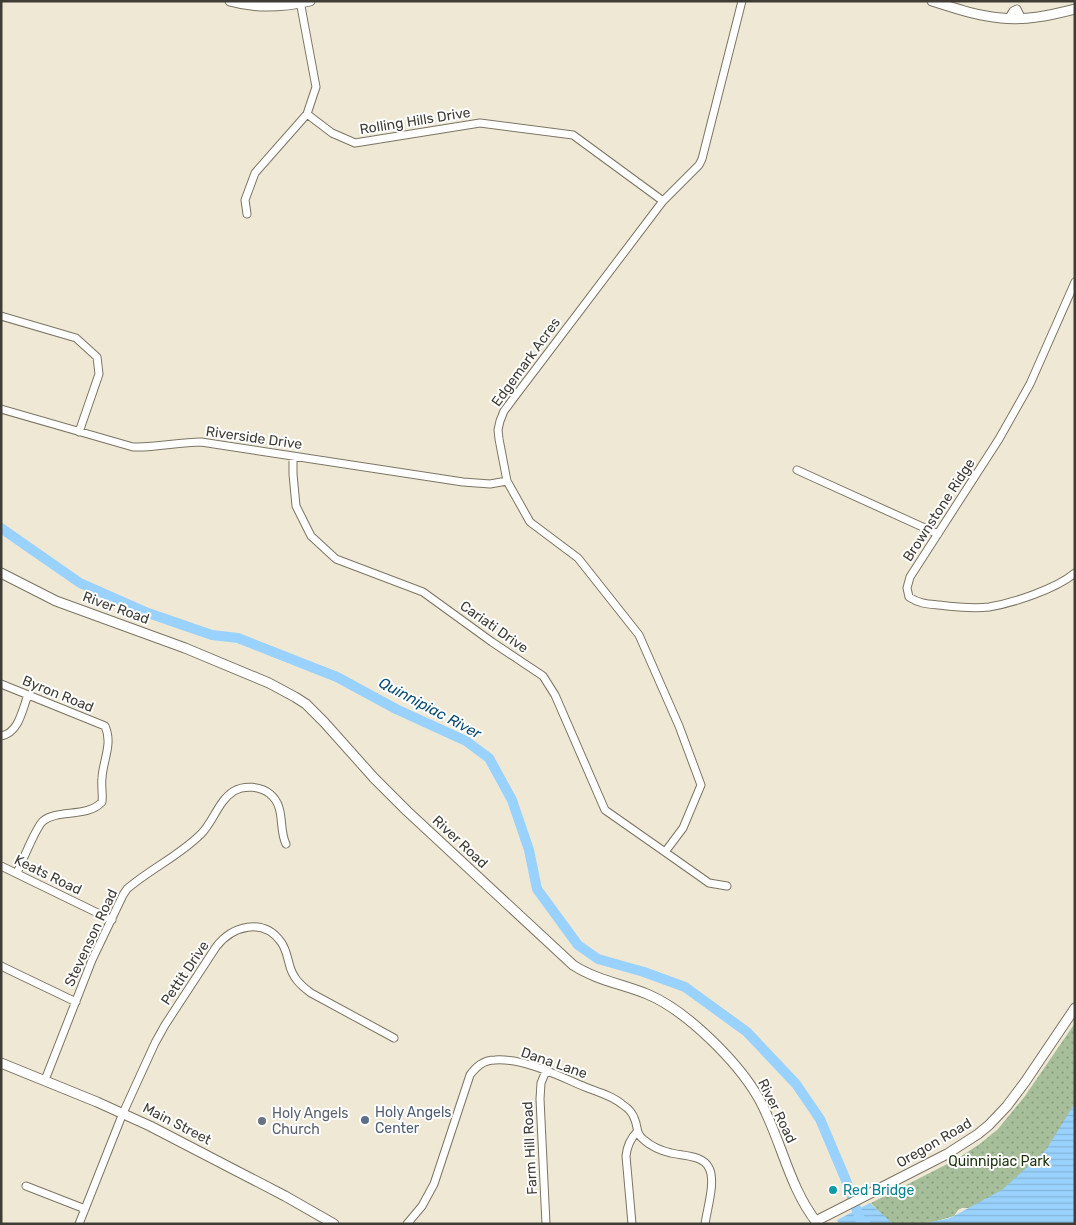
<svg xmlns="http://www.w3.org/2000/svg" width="1076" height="1225" viewBox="0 0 1076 1225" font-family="Rubik,sans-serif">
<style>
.park{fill:url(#park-dots)}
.water{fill:url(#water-rules)}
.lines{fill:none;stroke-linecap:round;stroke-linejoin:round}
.river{stroke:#99d2fe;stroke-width:10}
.minor-casing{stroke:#7b7563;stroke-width:9}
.tertiary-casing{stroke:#7b7563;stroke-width:11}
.secondary-casing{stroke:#7b7563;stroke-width:11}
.minor{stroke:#fff;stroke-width:7}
.tertiary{stroke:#fff;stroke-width:9}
.secondary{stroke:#fff;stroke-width:9}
.service-dot{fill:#5c6f8a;stroke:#fff;stroke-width:2}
.worship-dot{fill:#6b7280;stroke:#fff;stroke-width:2}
.culture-dot{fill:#0f9aa8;stroke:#fff;stroke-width:2}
.labels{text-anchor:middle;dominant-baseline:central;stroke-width:4;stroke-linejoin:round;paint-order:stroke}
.street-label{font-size:14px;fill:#3e3c34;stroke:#fff}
.service-label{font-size:14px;fill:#4e5e75;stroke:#fff;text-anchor:start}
.worship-label{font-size:14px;fill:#5b616d;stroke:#fff;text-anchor:start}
.park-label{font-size:14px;fill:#1b320c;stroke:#fff}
.culture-label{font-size:14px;fill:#0d838f;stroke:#fff;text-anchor:start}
.water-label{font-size:15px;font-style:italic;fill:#084d76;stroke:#fff}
</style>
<defs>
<pattern id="park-dots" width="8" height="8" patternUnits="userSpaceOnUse" patternTransform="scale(1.25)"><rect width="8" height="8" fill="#a6be9a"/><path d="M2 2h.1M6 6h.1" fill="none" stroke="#899c7e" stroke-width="1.8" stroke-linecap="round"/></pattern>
<pattern id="water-rules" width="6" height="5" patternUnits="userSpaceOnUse" patternTransform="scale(1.25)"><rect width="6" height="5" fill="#99d2fe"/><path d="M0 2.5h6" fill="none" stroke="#85b5da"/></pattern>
</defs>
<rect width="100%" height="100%" fill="#efe8d5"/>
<path class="park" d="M 1075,1023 L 1075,1110 L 1049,1148 L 1009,1185 L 991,1198 L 970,1208 L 962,1208 L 958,1210 L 954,1216 L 930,1223 L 895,1224 L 888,1221 L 871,1203 L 957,1159 L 981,1143 L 998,1129 L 1025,1096 Z"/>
<path class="water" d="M 1075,1103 L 1075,1224 L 922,1224 L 950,1218 L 1002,1190 L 1046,1150 Z
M 870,1203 L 893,1224 L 839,1224 L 837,1220 Z"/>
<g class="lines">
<path class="river" d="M 1,528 L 80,583 L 148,613 L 212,635 L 238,638 L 337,677 L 396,709 L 466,741 L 489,758 L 512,800 L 529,850 L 537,889 L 578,945 L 598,959 L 644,972 L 685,987 L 747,1032 L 796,1084 L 820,1119 L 845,1178 L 860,1219 L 866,1224"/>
<g class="minor-casing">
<path id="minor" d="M 1008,19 L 1013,11 L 1017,9 L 1022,19
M 307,114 L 332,133 L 355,143 L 480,123 L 573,135 L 663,201
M 247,214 L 245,200 L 255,173 L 307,114 L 316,87 L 300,1
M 1075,282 L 1030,384 L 999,439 L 910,577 L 907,588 L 909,597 C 920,604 927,604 939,605 C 955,607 972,609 989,607 C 1013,603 1056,589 1075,573
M 1,316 L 76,338 L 97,357 L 99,374 L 79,432
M 1,409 L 133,447 C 156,448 178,442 201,442 L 463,482 L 490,484 L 507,481
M 293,456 L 293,474 L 296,506 L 311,536 L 336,559 L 423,592 L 492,642 L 543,676 L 555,695 L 605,810 L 665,852
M 797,470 L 938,534
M 1,684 L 105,726 C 113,744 103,760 102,778 C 101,786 103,794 102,802 C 87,818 58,809 43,821 C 36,827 22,862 17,873
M 1,736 C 19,733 22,710 28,695
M 1,866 L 112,920
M 727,886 L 709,883 L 665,852 L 683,828 L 701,785 L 679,726 L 639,635 L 578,558 L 530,522 L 507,481 L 499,439 L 498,430 L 500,421 L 504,411 L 513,399 L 663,201 L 699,165 L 702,159 L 742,1
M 1,966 L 76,1002
M 546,1071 L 541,1083 L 540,1099 L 546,1224
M 45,1080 L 92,960 L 123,895 L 127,889 C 150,869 179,856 201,834 C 214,821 218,801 234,791 C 244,785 261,786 270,794 C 286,807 278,828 286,844
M 26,1186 L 85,1209
M 79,1224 L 123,1113 L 155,1043 L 165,1025 L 216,947 C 232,926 263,917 281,942 C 286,949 287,956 289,963 C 292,977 300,985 311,993 L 394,1038
M 407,1224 L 422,1206 L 434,1184 L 470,1075 C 476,1067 483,1060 495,1060 C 524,1058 559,1076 585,1087 C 598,1092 613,1096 623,1105 C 628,1108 633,1114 635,1120 C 638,1128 636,1134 644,1140 C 651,1146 662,1151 671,1153 C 683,1156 703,1155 709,1168 C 716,1181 707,1209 705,1224
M 632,1224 L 626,1156 C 627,1146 630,1139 637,1132"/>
</g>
<g class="tertiary-casing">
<path id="tertiary" d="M 230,1 C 257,9 283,7 310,1
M 932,1 C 954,8 977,16 1001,18 C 1026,21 1051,15 1075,9
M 816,1221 L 947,1154 L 978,1134 L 989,1125 L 1007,1106 L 1025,1082 L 1075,1008"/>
</g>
<g class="secondary-casing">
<path id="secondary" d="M 1,573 L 56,601 L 185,648 L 269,683 L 295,697 L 306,704 L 324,722 L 374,778 L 407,811 L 573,965 C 596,980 622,984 647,994 C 686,1010 737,1061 758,1097 C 781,1137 788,1187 818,1224
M 1,1063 L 97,1102 L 150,1126 L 285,1196 L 334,1224"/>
</g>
<use href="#minor" class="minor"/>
<use href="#tertiary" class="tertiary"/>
<use href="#secondary" class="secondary"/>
</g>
<circle class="service-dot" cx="365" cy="1120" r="5"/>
<circle class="worship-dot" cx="262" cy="1121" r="5"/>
<circle class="culture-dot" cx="833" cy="1190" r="5"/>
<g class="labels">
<g class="street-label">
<text transform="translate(415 121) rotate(-9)">Rolling Hills Drive</text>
<text transform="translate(526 362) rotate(-54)">Edgemark Acres</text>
<text transform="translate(254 438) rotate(8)">Riverside Drive</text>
<text transform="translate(939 510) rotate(-57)">Brownstone Ridge</text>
<text transform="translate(116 608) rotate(20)">River Road</text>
<text transform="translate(494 627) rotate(35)">Cariati Drive</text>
<text transform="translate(58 694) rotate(22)">Byron Road</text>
<text transform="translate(460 842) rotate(43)">River Road</text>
<text transform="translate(48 875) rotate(26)">Keats Road</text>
<text transform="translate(91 938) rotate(-65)">Stevenson Road</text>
<text transform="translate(185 973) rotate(-56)">Pettit Drive</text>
<text transform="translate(554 1063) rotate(19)">Dana Lane</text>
<text transform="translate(777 1111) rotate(64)">River Road</text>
<text transform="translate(177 1124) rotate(27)">Main Street</text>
<text transform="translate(934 1143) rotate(-30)">Oregon Road</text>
<text transform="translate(530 1148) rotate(-93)">Farm Hill Road</text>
</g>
<g class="service-label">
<text x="375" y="1112">Holy Angels<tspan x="375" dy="16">Center</tspan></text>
</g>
<g class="worship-label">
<text x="272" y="1113">Holy Angels<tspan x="272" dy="16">Church</tspan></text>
</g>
<g class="park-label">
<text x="999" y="1161">Quinnipiac Park</text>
</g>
<g class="culture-label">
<text x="843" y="1190">Red Bridge</text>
</g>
<g class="water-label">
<text transform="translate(430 708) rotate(28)">Quinnipiac River</text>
</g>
</g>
<rect width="1076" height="1225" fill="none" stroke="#3e3c34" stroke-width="5"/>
</svg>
